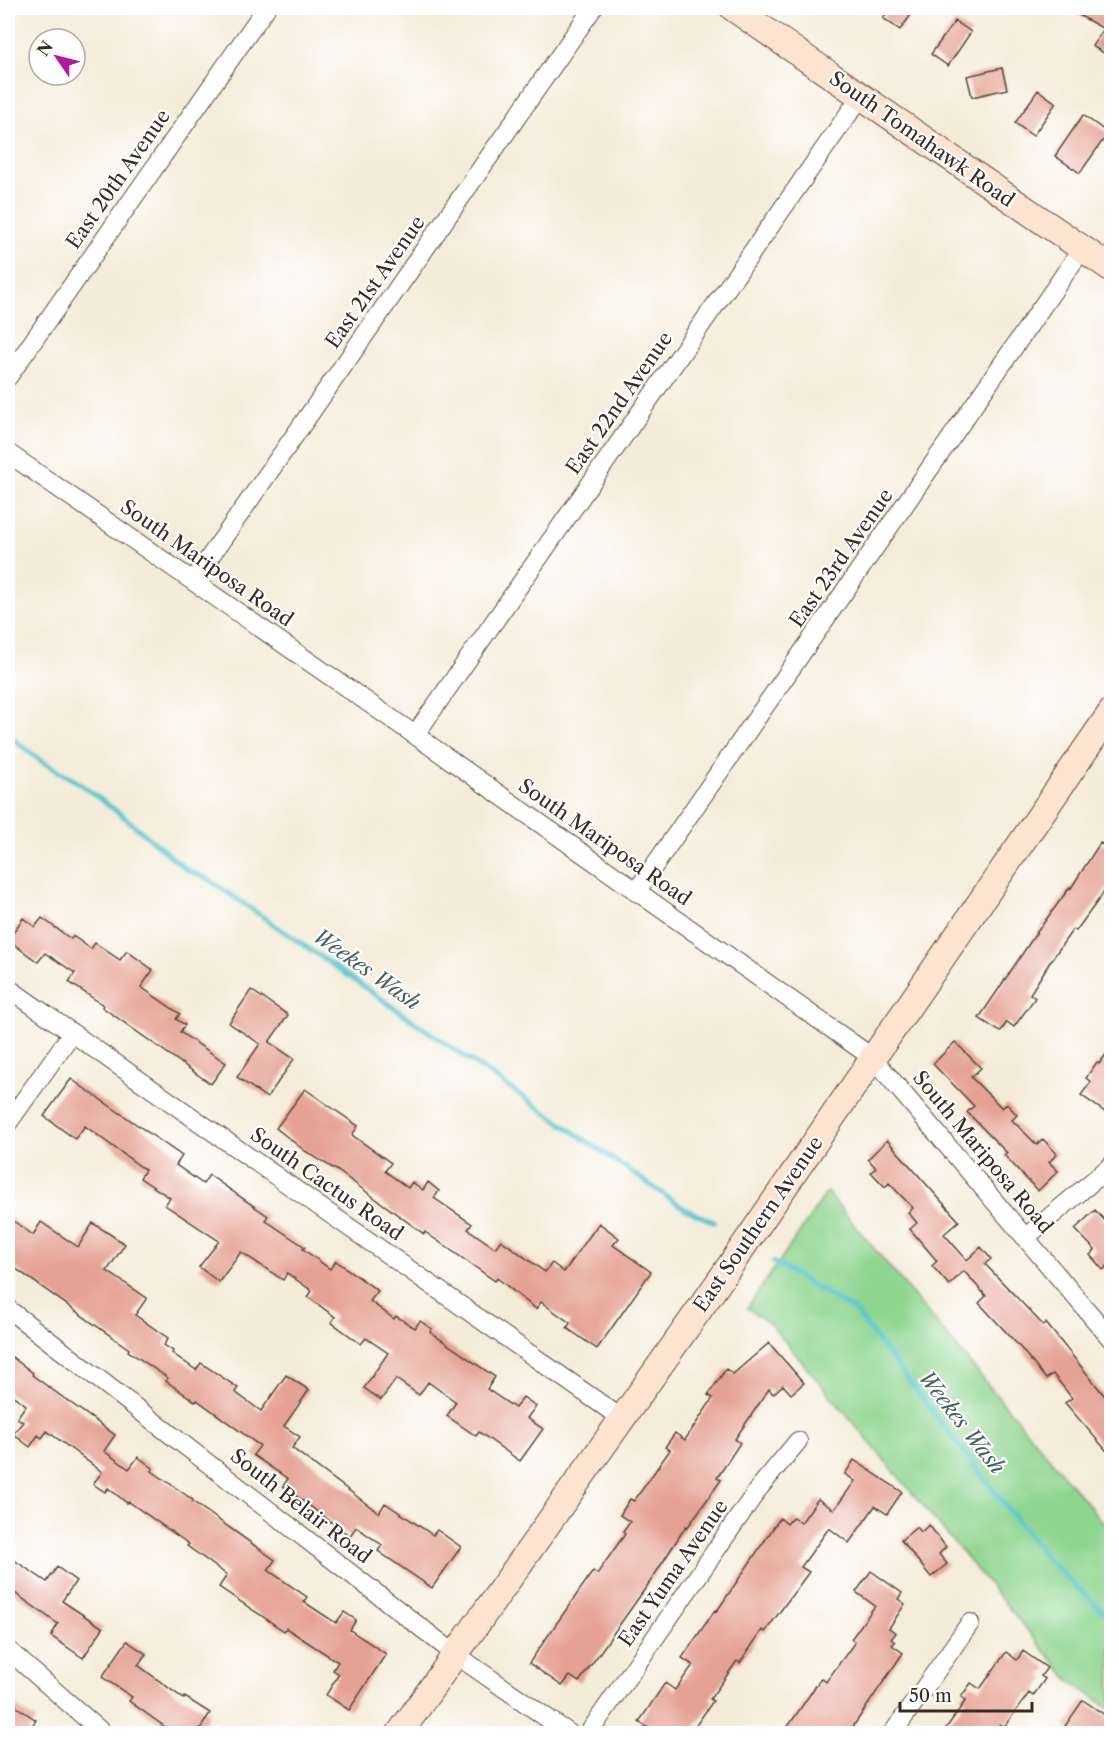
<svg xmlns="http://www.w3.org/2000/svg" width="1119" height="1741" viewBox="0 0 1119 1741" font-family="'Libre Caslon Text',serif">
<style>
.green{fill:#8ed58f;stroke:#648056;stroke-width:1.5}
.lines{fill:none;stroke-linecap:round;stroke-linejoin:round}
.stream{stroke:#59c6d0;stroke-width:5}
.building{fill:#e5a193}
.street-casing{stroke:#57473a;stroke-width:20}
.secondary-casing{stroke:#57473a;stroke-width:28}
.street{stroke:#fff;stroke-width:18}
.secondary{stroke:#fde4d1;stroke-width:26}
.labels{text-anchor:middle;dominant-baseline:central;stroke-width:4.5;stroke-linejoin:round;paint-order:stroke}
.street-label{font-size:20px;fill:#3b2a1e;stroke:#fff}
.water-label{font-size:21px;font-style:italic;fill:#46615c;stroke:#fff}
</style>
<rect width="100%" height="100%" fill="#fff"/>
<filter id="ink" filterUnits="userSpaceOnUse"><feTurbulence type="fractalNoise" baseFrequency=".0167" numOctaves="2"/><feDisplacementMap in="SourceGraphic" scale="12" xChannelSelector="R" yChannelSelector="G"/><feConvolveMatrix kernelMatrix="1 2 1 2 8 2 1 2 1" color-interpolation-filters="sRGB"/></filter>
<filter id="wash" filterUnits="userSpaceOnUse"><feTurbulence type="fractalNoise" baseFrequency=".008" numOctaves="4" result="noise"/><feDisplacementMap in="SourceGraphic" scale="24" xChannelSelector="R" yChannelSelector="G"/><feGaussianBlur stdDeviation="1.35" result="paint"/><feColorMatrix in="noise" values="0 0 0 0 0 0 0 0 0 0 0 0 0 0 0 0 0 1.4 0 .05"/><feComposite in="paint" operator="in"/></filter>
<g filter="url(#wash)">
<rect width="100%" height="100%" fill="#f4ecd8"/>
<path class="green" d="M 827,1192 L 1111,1532 L 1111,1709 L 1070,1681 L 771,1325 L 747,1308 Z"/>
<g class="lines">
<path class="stream" d="M 8,735 L 41,761 L 76,781 L 123,816 L 187,870 L 208,879 L 685,1209 L 714,1222
M 773,1262 L 854,1310 L 1046,1558 L 1112,1620"/>
</g>
<g id="blocks">
<path class="building" d="M 890,8 L 916,8 L 900,30 L 883,18 Z
M 1066,8 L 1112,8 L 1112,42 L 1104,53 L 1092,46 L 1104,29 Z
M 955,21 L 971,32 L 948,66 L 931,54 Z
M 1002,68 L 1007,89 L 972,97 L 967,76 Z
M 1038,90 L 1056,103 L 1033,136 L 1015,123 Z
M 1083,115 L 1108,133 L 1080,173 L 1055,156 Z
M 1100,843 L 1112,850 L 1112,881 L 1076,931 L 1073,929 L 1050,962 L 1030,994 L 1035,998 L 1014,1027 L 1007,1022 L 1000,1032 L 979,1018 L 1037,932 L 1070,887 L 1071,888 Z
M 23,918 L 35,927 L 42,918 L 71,939 L 73,936 L 91,949 L 95,943 L 120,960 L 127,951 L 153,970 L 141,987 L 180,1014 L 176,1019 L 185,1025 L 180,1032 L 226,1063 L 211,1084 L 102,1007 L 103,1005 L 69,982 L 75,973 L 45,953 L 38,962 L 8,940 Z
M 251,990 L 288,1015 L 269,1042 L 294,1059 L 267,1098 L 237,1077 L 260,1044 L 229,1023 Z
M 955,1042 L 981,1068 L 971,1077 L 1002,1108 L 1007,1104 L 1017,1115 L 1012,1120 L 1037,1145 L 1043,1139 L 1057,1154 L 1049,1162 L 1058,1171 L 1038,1191 L 1004,1155 L 1007,1153 L 967,1112 L 974,1106 L 933,1064 Z
M 1112,1046 L 1112,1117 L 1081,1095 L 1091,1082 L 1086,1078 L 1097,1062 L 1099,1064 Z
M 71,1079 L 182,1156 L 176,1165 L 203,1184 L 209,1175 L 268,1216 L 265,1220 L 305,1247 L 303,1249 L 330,1269 L 336,1261 L 378,1291 L 370,1301 L 394,1319 L 396,1316 L 415,1328 L 420,1321 L 432,1329 L 430,1332 L 495,1377 L 487,1389 L 515,1408 L 523,1397 L 536,1406 L 527,1418 L 543,1429 L 520,1461 L 479,1432 L 476,1436 L 447,1416 L 456,1402 L 428,1382 L 419,1395 L 396,1379 L 381,1400 L 364,1388 L 388,1353 L 366,1338 L 361,1344 L 331,1322 L 335,1317 L 308,1297 L 312,1291 L 287,1273 L 283,1280 L 241,1252 L 219,1282 L 199,1267 L 219,1241 L 165,1205 L 170,1198 L 140,1178 L 145,1170 L 85,1126 L 75,1139 L 44,1116 Z
M 305,1089 L 358,1126 L 352,1135 L 391,1163 L 385,1171 L 408,1188 L 412,1182 L 423,1190 L 428,1182 L 439,1191 L 434,1198 L 472,1224 L 468,1229 L 495,1248 L 501,1240 L 545,1272 L 552,1263 L 564,1272 L 599,1223 L 619,1238 L 613,1245 L 651,1272 L 597,1349 L 567,1328 L 570,1323 L 541,1302 L 536,1309 L 497,1278 L 495,1281 L 425,1232 L 424,1234 L 338,1171 L 305,1151 L 276,1128 Z
M 887,1140 L 959,1221 L 944,1234 L 967,1260 L 981,1247 L 991,1259 L 985,1264 L 1043,1325 L 1046,1323 L 1112,1405 L 1112,1457 L 1065,1403 L 1072,1398 L 1053,1374 L 1046,1379 L 1019,1346 L 979,1303 L 986,1296 L 964,1271 L 949,1285 L 932,1266 L 937,1261 L 910,1229 L 917,1223 L 908,1212 L 913,1208 L 889,1183 L 885,1187 L 871,1172 L 876,1168 L 868,1159 Z
M 1095,1210 L 1112,1228 L 1112,1262 L 1103,1270 L 1090,1255 L 1095,1250 L 1075,1229 Z
M 8,1217 L 33,1235 L 41,1222 L 78,1247 L 93,1223 L 125,1244 L 107,1271 L 147,1298 L 135,1315 L 168,1338 L 164,1345 L 173,1351 L 172,1353 L 196,1370 L 201,1363 L 238,1388 L 235,1392 L 261,1411 L 286,1375 L 309,1390 L 284,1426 L 300,1437 L 292,1448 L 379,1513 L 385,1503 L 433,1535 L 437,1530 L 461,1547 L 432,1588 L 378,1551 L 382,1545 L 356,1527 L 350,1536 L 283,1486 L 288,1479 L 253,1455 L 260,1446 L 197,1400 L 196,1402 L 166,1381 L 168,1378 L 128,1351 L 129,1349 L 8,1263 Z
M 769,1343 L 804,1383 L 791,1394 L 783,1385 L 773,1394 L 769,1389 L 735,1439 L 740,1443 L 717,1478 L 721,1480 L 687,1528 L 686,1526 L 652,1579 L 579,1682 L 570,1676 L 562,1686 L 529,1663 L 593,1571 L 597,1574 L 625,1534 L 623,1532 L 630,1522 L 620,1515 L 630,1499 L 634,1501 L 670,1450 L 665,1447 L 675,1433 L 685,1440 L 713,1398 L 708,1395 L 726,1369 L 733,1374 Z
M 8,1354 L 33,1373 L 32,1375 L 115,1435 L 104,1451 L 129,1469 L 138,1457 L 153,1468 L 152,1471 L 193,1500 L 192,1501 L 275,1560 L 268,1570 L 307,1597 L 304,1602 L 336,1623 L 344,1612 L 356,1620 L 350,1630 L 386,1654 L 349,1710 L 326,1695 L 339,1674 L 333,1670 L 338,1662 L 286,1628 L 284,1631 L 219,1587 L 227,1575 L 187,1546 L 189,1544 L 129,1502 L 127,1503 L 108,1488 L 105,1492 L 93,1484 L 102,1472 L 47,1431 L 42,1438 L 38,1435 L 30,1447 L 13,1434 L 23,1422 L 17,1418 L 26,1405 L 8,1392 Z
M 854,1460 L 902,1492 L 887,1514 L 875,1506 L 849,1543 L 829,1528 L 801,1567 L 809,1572 L 765,1632 L 762,1630 L 740,1663 L 737,1661 L 710,1699 L 713,1701 L 690,1734 L 644,1734 L 648,1728 L 639,1722 L 665,1683 L 675,1690 L 693,1665 L 682,1658 L 715,1610 L 717,1611 L 780,1518 L 787,1524 L 793,1517 L 801,1523 L 818,1499 L 834,1510 L 855,1481 L 845,1474 Z
M 929,1525 L 946,1547 L 939,1554 L 947,1564 L 931,1577 L 901,1540 L 917,1527 L 921,1532 Z
M 8,1556 L 47,1582 L 57,1567 L 76,1581 L 62,1601 L 103,1628 L 83,1658 L 51,1636 L 58,1624 L 8,1588 Z
M 871,1571 L 902,1593 L 898,1599 L 905,1604 L 889,1628 L 896,1633 L 891,1639 L 895,1642 L 892,1645 L 903,1653 L 848,1734 L 783,1734 L 821,1678 L 826,1682 L 855,1642 L 851,1639 L 875,1606 L 856,1592 Z
M 127,1641 L 146,1654 L 138,1665 L 184,1699 L 185,1697 L 210,1713 L 197,1734 L 175,1734 L 129,1701 L 132,1697 L 102,1677 Z
M 1023,1651 L 1047,1668 L 1041,1676 L 1045,1679 L 1033,1696 L 1029,1693 L 1004,1727 L 1000,1724 L 993,1734 L 942,1734 L 966,1700 L 961,1697 L 971,1683 L 980,1689 L 1006,1652 L 1017,1660 Z
M 1083,1700 L 1112,1720 L 1112,1734 L 1077,1734 L 1065,1726 Z
M 8,1701 L 36,1720 L 27,1734 L 8,1734 Z"/>
</g>
</g>
<g filter="url(#ink)">
<use href="#blocks" fill-opacity="0" stroke="#57473a" stroke-width="1.5"/>
<g class="lines">
<g class="street-casing">
<path id="street" d="M 8,377 L 266,8
M 8,453 L 415,735 L 873,1058 L 1112,1340
M 193,581 L 593,8
M 415,735 L 861,96
M 636,892 L 1082,249
M 8,988 L 621,1418
M 8,1123 L 72,1033
M 1026,1237 L 1112,1165
M 8,1309 L 455,1654 L 570,1734
M 8,1650 L 104,1734
M 588,1734 L 759,1488 L 798,1441
M 892,1734 L 970,1623"/>
</g>
<g class="secondary-casing">
<path id="secondary" d="M 733,8 L 1112,269
M 399,1734 L 716,1286 L 1112,711"/>
</g>
<use href="#street" class="street"/>
<use href="#secondary" class="secondary"/>
</g>
</g>
<g class="labels">
<g class="street-label">
<text transform="translate(922 139) rotate(35)">South Tomahawk Road</text>
<text transform="translate(118 179) rotate(-55)">East 20th Avenue</text>
<text transform="translate(375 282) rotate(-55)">East 21st Avenue</text>
<text transform="translate(619 403) rotate(-55)">East 22nd Avenue</text>
<text transform="translate(841 558) rotate(-55)">East 23rd Avenue</text>
<text transform="translate(207 563) rotate(35)">South Mariposa Road</text>
<text transform="translate(605 842) rotate(35)">South Mariposa Road</text>
<text transform="translate(983 1152) rotate(50)">South Mariposa Road</text>
<text transform="translate(327 1184) rotate(35)">South Cactus Road</text>
<text transform="translate(758 1224) rotate(-55)">East Southern Avenue</text>
<text transform="translate(301 1506) rotate(38)">South Belair Road</text>
<text transform="translate(673 1573) rotate(-55)">East Yuma Avenue</text>
</g>
<g class="water-label">
<text transform="translate(367 969) rotate(35)">Weekes Wash</text>
<text transform="translate(962 1422) rotate(52)">Weekes Wash</text>
</g>
</g>
<rect width="1119" height="1741" fill="none" stroke="#fff" stroke-width="30"/>
<g transform="translate(57 57) rotate(305)"><circle r="28" fill="#ffffff" stroke="#b1aaa5" stroke-width="1.5"/>
<path d="M0-4.5L10 22L0 15L-10 22Z" fill="#b5179e"/>
<text y="-9" font-size="16" font-weight="bold" text-anchor="middle" fill="#3b2a1e">N</text>
</g>
<path d="M900 1702v9h132v-9" fill="none" stroke="#3b2a1e" stroke-width="3"/>
<text x="909" y="1702" font-size="18" fill="#3b2a1e" stroke="#ffffff" stroke-width="4.5" paint-order="stroke">50 m</text>
</svg>
